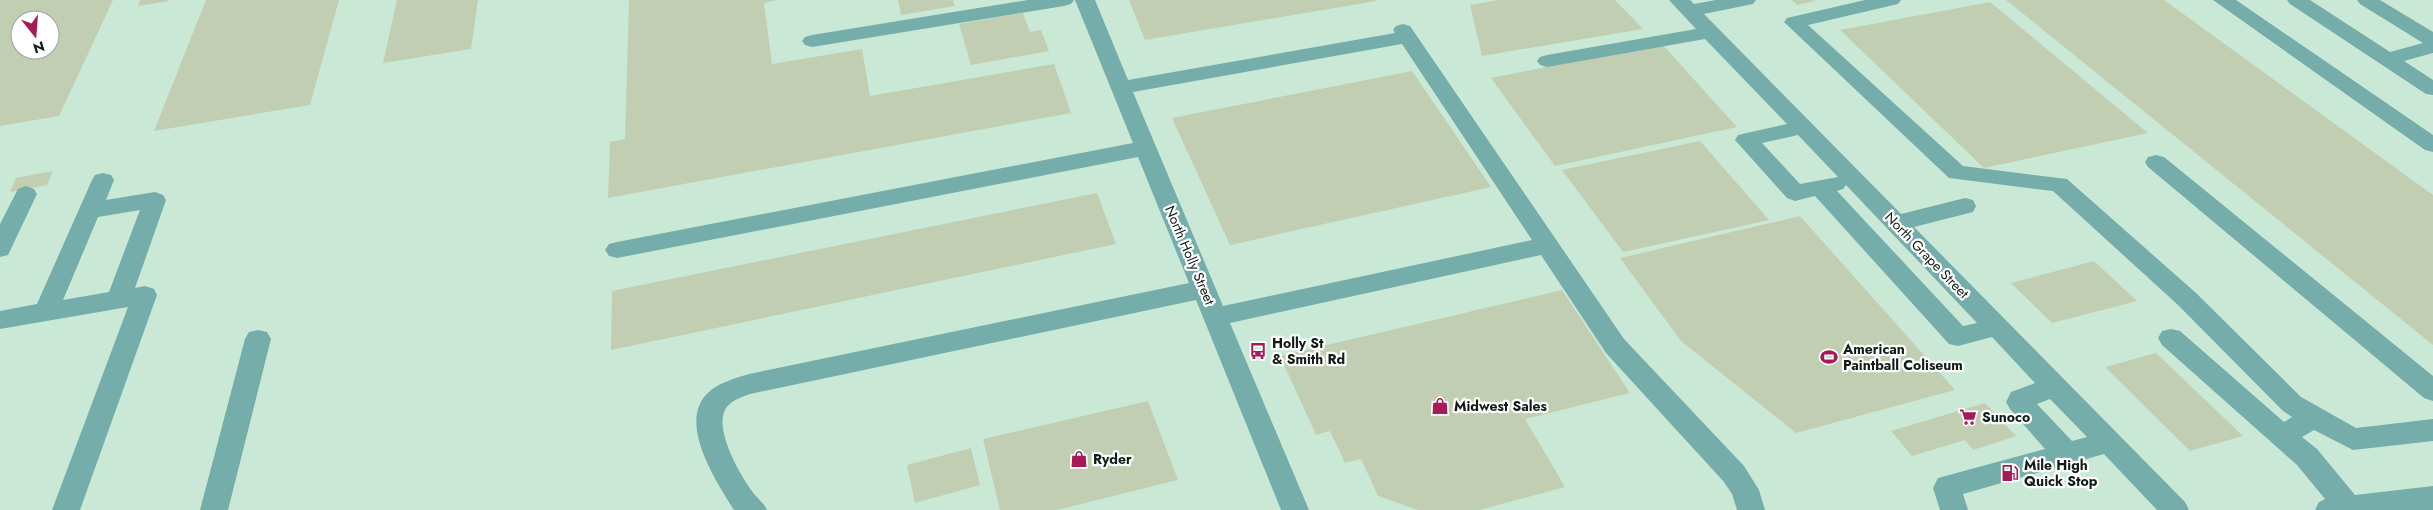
<svg xmlns="http://www.w3.org/2000/svg" width="2433" height="510" viewBox="0 0 2433 510" font-family="Jost,sans-serif">
<style>
.building{fill:#c1ceb2;fill-rule:evenodd}
.lines{fill:none;stroke-linecap:round;stroke-linejoin:round}
.minor{fill:#75adaa;fill-rule:evenodd}
.labels{text-anchor:middle;dominant-baseline:central;stroke-width:4.5;stroke-linejoin:round;paint-order:stroke}
.street-label{font-size:14px;fill:#101c15;stroke:#fff}
.poi-label{font-size:14px;font-weight:bold;fill:#101c15;stroke:#fff;text-anchor:start}
</style>
<rect width="100%" height="100%" fill="#c9e9d6"/>
<path class="building" d="M 0,0 L 113,0 L 59,116 L 0,126 ZM 20,20 L 50,20 L 50,50 L 20,50 Z
M 140,0 L 168,0 L 169,1 L 138,6 Z
M 206,0 L 339,0 L 310,105 L 154,131 Z
M 397,0 L 478,0 L 471,49 L 383,63 Z
M 629,0 L 778,0 L 764,3 L 772,64 L 862,49 L 870,96 L 1054,64 L 1071,113 L 608,198 L 610,142 L 625,139 Z
M 898,0 L 953,0 L 955,6 L 901,15 Z
M 1129,0 L 1376,0 L 1376,1 L 1145,40 Z
M 1499,0 L 1615,0 L 1643,29 L 1482,56 L 1470,5 Z
M 1792,0 L 1815,0 L 1815,1 L 1797,5 Z
M 2006,0 L 2164,0 L 2433,195 L 2433,345 Z
M 1990,2 L 2148,133 L 1984,168 L 1840,30 Z
M 1023,13 L 1030,32 L 1041,30 L 1049,51 L 971,65 L 959,24 Z
M 1662,44 L 1737,127 L 1555,166 L 1491,78 Z
M 1412,71 L 1491,187 L 1230,245 L 1172,118 Z
M 1700,141 L 1769,220 L 1623,252 L 1562,170 Z
M 53,171 L 47,185 L 10,192 L 16,178 Z
M 1097,193 L 1116,244 L 611,350 L 612,291 Z
M 1800,216 L 1955,390 L 1796,433 L 1681,341 L 1620,258 Z
M 2094,261 L 2137,301 L 2052,323 L 2011,283 Z
M 1562,290 L 1630,393 L 1525,419 L 1565,487 L 1479,510 L 1418,510 L 1378,496 L 1361,459 L 1345,463 L 1330,431 L 1316,435 L 1280,356 Z
M 2156,353 L 2243,436 L 2190,451 L 2105,367 Z
M 1148,401 L 1178,480 L 1057,510 L 1000,510 L 983,439 Z
M 1985,403 L 2016,436 L 1973,450 L 1965,440 L 1912,456 L 1891,431 Z
M 971,448 L 980,485 L 915,503 L 907,465 Z"/>
<g class="lines">
<path class="minor" d="M 1028,0 L 1074,0 L 1071,4 L 1064,6 L 812,47 L 805,45 L 802,41 L 805,37 L 812,35 Z
M 1075,0 L 1095,0 L 1128,80 L 1395,33 L 1393,30 L 1396,26 L 1403,24 L 1410,26 L 1624,339 L 1744,466 L 1759,490 L 1765,510 L 1737,510 L 1732,494 L 1724,482 L 1606,353 L 1541,255 L 1230,323 L 1309,510 L 1281,510 L 1196,300 L 750,394 C 742,397 729,401 725,410 C 714,431 742,479 755,495 C 760,501 764,503 767,510 L 734,510 C 716,481 675,420 710,391 C 721,382 736,378 749,374 L 1189,283 L 1138,157 L 617,258 L 609,256 L 605,250 L 609,244 L 617,242 L 1133,143 ZM 1402,44 L 1532,240 L 1223,306 L 1133,92 Z
M 1669,0 L 1690,0 L 1694,4 L 1716,0 L 1756,0 L 1753,4 L 1704,14 L 1901,214 L 1965,198 L 1973,200 L 1976,206 L 1973,212 L 1914,227 L 2185,502 L 2189,510 L 2157,510 L 2104,454 L 1963,494 L 1968,510 L 1940,510 L 1933,488 L 1938,478 L 2045,449 L 2010,409 L 2006,402 L 2011,392 L 2035,383 L 1992,337 L 1958,346 L 1949,344 L 1815,196 L 1795,201 L 1787,198 L 1735,140 L 1738,135 L 1787,124 L 1705,39 L 1547,67 L 1540,65 L 1537,61 L 1540,57 L 1547,55 L 1696,29 ZM 1798,135 L 1838,177 L 1800,184 L 1762,143 ZM 1846,185 L 1977,323 L 1963,326 L 1837,191 L 1843,189 ZM 2050,399 L 2087,437 L 2072,441 L 2037,404 Z
M 1865,0 L 1901,0 L 1898,4 L 1808,25 L 1963,166 L 2067,179 L 2196,293 L 2301,397 L 2356,428 L 2433,419 L 2433,441 L 2353,450 L 2314,430 L 2302,437 L 2317,449 L 2355,495 L 2433,486 L 2433,510 L 2315,510 L 2319,502 L 2325,499 L 2297,465 L 2162,345 L 2158,338 L 2162,331 L 2171,329 L 2180,331 L 2284,422 L 2292,417 L 2283,411 L 2178,305 L 2053,191 L 1949,178 L 1784,22 L 1787,18 Z
M 2213,0 L 2236,0 L 2433,135 L 2433,152 L 2425,150 Z
M 2287,0 L 2310,0 L 2390,52 L 2423,43 L 2360,4 L 2357,0 L 2380,0 L 2433,32 L 2433,53 L 2404,61 L 2433,80 L 2433,95 L 2426,94 L 2290,4 Z
M 2156,155 L 2164,157 L 2433,376 L 2433,401 L 2424,398 L 2148,167 L 2145,162 L 2148,157 Z
M 103,173 L 111,175 L 114,180 L 106,200 L 155,192 L 163,195 L 166,200 L 135,288 L 145,286 L 154,289 L 157,295 L 80,510 L 52,510 L 128,307 L 0,329 L 0,311 L 37,304 L 92,180 L 95,175 ZM 140,210 L 109,292 L 63,300 L 98,217 Z
M 26,186 L 34,189 L 37,194 L 8,255 L 0,257 L 0,224 L 18,189 Z
M 258,330 L 267,332 L 271,339 L 228,510 L 200,510 L 245,339 L 249,332 Z"/>
</g>
<defs>
<g id="bus-bare" transform="scale(1.35)"><path d="M-5-6H5V4H4V6H2V4H-2V6H-4V4H-5ZM-3.5-4V0h7V-4ZM-3.5 1.2v1.5H-2V1.2ZM2 1.2v1.5H3.5V1.2Z" fill="#a81958" stroke="#fff" stroke-width="2.5" paint-order="stroke"/></g>
<g id="stadium-bare" transform="scale(1.35)"><path d="M0-5a6.5 5 0 1 0 0 10a6.5 5 0 1 0 0-10ZM-3.5-1.8h7v3.6h-7Z" fill="#a81958" stroke="#fff" stroke-width="2.5" paint-order="stroke"/></g>
<g id="shop-bare" transform="scale(1.35)"><path d="M-5-2.5h2.3a2.7 3.5 0 0 1 5.4 0H5L5.5 6h-11ZM-1.5-2.5h3a1.5 2.3 0 0 0-3 0Z" fill="#a81958" stroke="#fff" stroke-width="2.5" paint-order="stroke"/></g>
<g id="supermarket-bare" transform="scale(1.35)"><path d="M-6-5.5h2.5l.6 2H6L4.5 2H-2.5L-4.4-4H-6ZM-1.5 3.2a1.3 1.3 0 1 0 .1 0ZM3 3.2a1.3 1.3 0 1 0 .1 0Z" fill="#a81958" stroke="#fff" stroke-width="2.5" paint-order="stroke"/></g>
<g id="fuel-bare" transform="scale(1.35)"><path d="M-5.5-6h7V0h2V4h1.3V-2.5L3-4.5l.8-.8L6-3V5H2.5V1h-1V6h-7ZM-4.2-4.7v3.2H.2V-4.7Z" fill="#a81958" stroke="#fff" stroke-width="2.5" paint-order="stroke"/></g>
</defs>
<g fill-rule="evenodd">
<use href="#bus-bare" x="1258" y="351"/>
<use href="#stadium-bare" x="1829" y="357"/>
<use href="#shop-bare" x="1440" y="406"/>
<use href="#supermarket-bare" x="1968" y="417"/>
<use href="#shop-bare" x="1079" y="459"/>
<use href="#fuel-bare" x="2010" y="473"/>
</g>
<g class="labels">
<g class="street-label">
<text transform="translate(1190 255) rotate(67)">North Holly Street</text>
<text transform="translate(1927 255) rotate(46)">North Grape Street</text>
</g>
<g class="poi-label">
<text x="1272" y="343">Holly St<tspan x="1272" dy="16">&amp; Smith Rd</tspan></text>
<text x="1843" y="349">American<tspan x="1843" dy="16">Paintball Coliseum</tspan></text>
<text x="1454" y="406">Midwest Sales</text>
<text x="1982" y="417">Sunoco</text>
<text x="1093" y="459">Ryder</text>
<text x="2024" y="465">Mile High<tspan x="2024" dy="16">Quick Stop</tspan></text>
</g>
</g>
<g transform="translate(35 35) rotate(163)"><circle r="24" fill="#ffffff" stroke="#9fa4a1"/>
<path d="M0-4L9 19L0 12L-9 19Z" fill="#a81958"/>
<text y="-8" font-size="14" font-weight="bold" text-anchor="middle" fill="#101c15">N</text>
</g>
</svg>
